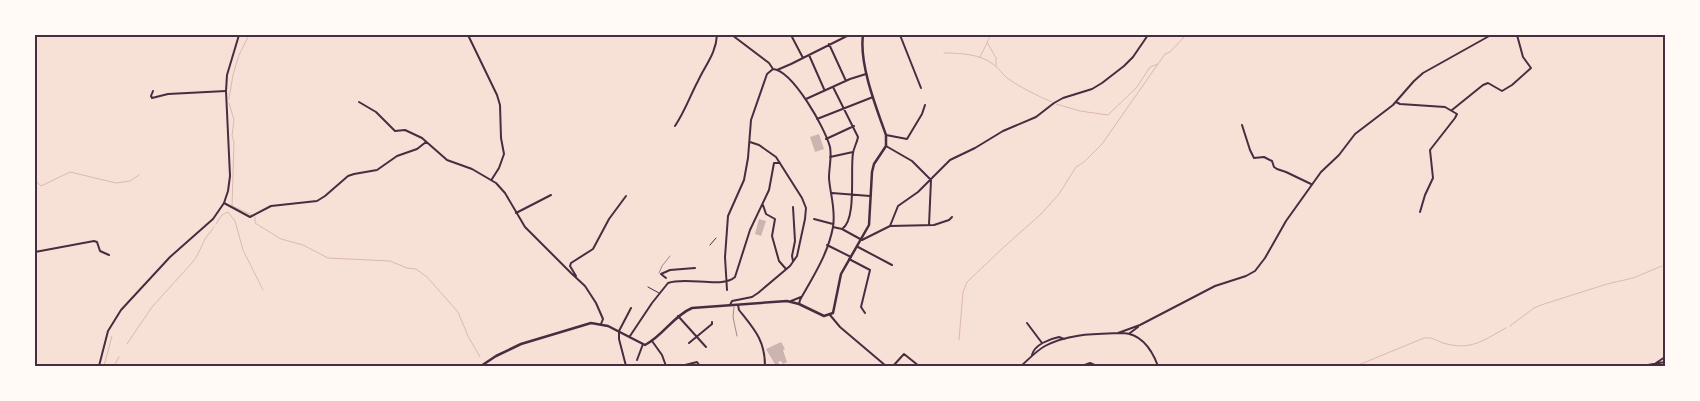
<svg xmlns="http://www.w3.org/2000/svg" width="1700" height="401" viewBox="0 0 1700 401" font-family="'Public Sans',sans-serif">
<style>
.lines{fill:none;stroke-linecap:round;stroke-linejoin:round}
.stream{stroke:#dcb8b0;stroke-width:1}
.building{fill:#ccb4b1}
.path{stroke:#4a2c40;stroke-width:0.5}
.service{stroke:#4a2c40;stroke-width:0.5}
.pedestrian{stroke:#4a2c40;stroke-width:1}
.minor{stroke:#4a2c40;stroke-width:2}
.tertiary{stroke:#4a2c40;stroke-width:2}
.secondary{stroke:#4a2c40;stroke-width:2.5}
.neatline{fill:none;stroke:#4a2c40;stroke-width:2}
</style>
<rect width="100%" height="100%" fill="#f7e1d7"/>
<g class="lines">
<path class="stream" d="M 145,35 L 152,35
M 991,35 L 987,42 L 996,58 L 996,66
M 944,53 C 960,53 980,54 993,64 C 999,68 1002,74 1007,78 C 1021,88 1036,95 1052,102
M 980,57 L 987,43
M 229,99 L 233,75 L 239,55 L 249,35
M 229,103 L 234,120 L 232,136 L 234,142 L 232,206 L 252,215
M 1056,104 L 1080,111 L 1108,115 L 1137,87 L 1150,67 L 1158,64
M 35,180 L 41,186 L 70,172 L 116,183 L 130,181 L 139,175
M 255,217 L 255,223 L 281,239 L 303,245 L 328,258 L 390,261 L 407,268 L 416,269 L 427,277 L 458,312 L 468,336 L 480,357
M 216,224 L 222,215 L 228,212 L 235,221 L 243,250 L 263,290
M 1510,326 L 1534,308 L 1541,305 L 1607,284 L 1633,278 L 1662,266
M 959,340 L 963,292 L 967,282 L 1005,246 L 1041,214 L 1059,194 L 1076,167 L 1084,162 L 1102,144 L 1165,54 L 1170,52 L 1186,35
M 127,344 L 152,307 L 191,264 L 197,256 L 205,239 L 214,227
M 104,366 L 112,336
M 114,366 L 119,357
M 1356,366 L 1424,338 C 1432,337 1435,340 1443,343 C 1471,351 1482,341 1506,328"/>
</g>
<path class="building" d="M 819,134 L 824,149 L 815,152 L 810,137 Z
M 759,219 L 766,221 L 761,236 L 755,234 Z
M 781,342 L 785,349 L 783,350 L 787,362 L 783,364 L 781,361 L 778,362 L 780,366 L 776,366 L 766,349 Z"/>
<g class="lines">
<path class="path" d="M 594,366 L 600,366"/>
<path class="service" d="M 659,273 L 662,266 L 670,256
M 734,307 L 733,317 L 737,336"/>
<path class="pedestrian" d="M 710,245 L 716,238
M 648,287 L 659,293"/>
<path class="minor" d="M 468,35 L 497,95 L 500,105 L 501,138 L 504,154 L 499,168 L 492,179
M 732,35 L 769,63 L 773,69
M 791,35 L 803,58
M 864,35 L 881,35
M 900,35 L 921,88
M 829,44 L 846,81
M 809,55 L 824,89
M 773,69 C 793,71 825,128 830,147 C 832,157 829,167 829,178 C 830,194 836,209 833,227 C 828,254 813,277 800,300 L 799,304
M 777,70 L 791,64 L 849,35
M 833,87 L 858,137 C 857,143 854,147 853,153 C 850,170 857,220 842,229
M 153,91 L 151,96 L 152,98 L 168,94 L 226,91
M 806,99 L 850,79 L 866,74
M 359,102 L 376,112 L 395,131 L 405,130 L 422,138 L 447,160 L 472,169 L 496,183 L 505,193 L 525,227 L 571,273 L 585,286 L 596,303 L 603,319 L 601,324
M 1396,102 L 1400,104 L 1445,107 L 1457,114 L 1455,118 L 1430,150 L 1433,178 L 1425,195 L 1420,212
M 1452,110 L 1483,85 L 1488,83 L 1502,91 L 1512,85 L 1531,68 L 1523,57 L 1517,35
M 817,119 L 873,97
M 1242,125 L 1250,150 L 1254,158 L 1264,157 L 1272,161 L 1274,167 L 1277,169 L 1286,172 L 1311,184
M 675,126 C 685,111 690,96 698,81 C 706,64 716,53 717,35
M 886,135 L 907,139 L 922,114 L 925,105
M 826,139 L 854,126
M 886,146 L 912,161 L 931,180 L 929,225
M 830,157 L 853,152
M 832,193 L 870,196
M 224,203 L 250,217 L 271,206 L 317,201 L 325,196 L 348,176 L 354,174 L 377,170 L 397,156 L 417,149 L 426,142
M 763,205 L 766,214 L 775,219 L 772,236 L 779,261 L 786,269
M 793,207 L 795,241 L 792,256 L 793,261
M 516,213 L 551,195
M 814,219 L 833,224
M 890,226 L 898,206 L 918,192 L 950,160 L 975,148 L 1003,131 L 1036,117 L 1054,103 L 1063,98 L 1092,89 L 1102,83 L 1124,66 L 1133,57 L 1148,35
M 833,227 L 842,229 L 862,240
M 862,240 L 890,226 L 934,225 L 949,220 L 952,217
M 827,245 L 851,257
M 858,247 L 892,265
M 35,252 L 94,241 L 97,242 L 100,251 L 109,255
M 849,259 L 870,270 L 861,307 L 865,313
M 576,276 L 570,266 L 571,263 L 593,249 L 609,219 L 626,196
M 666,278 L 661,274 L 670,270 L 695,268
M 727,290 L 725,257 L 728,216 L 744,180 L 748,158 L 751,120 L 767,74 L 773,69
M 791,301 L 801,297
M 730,305 L 732,301 L 752,297 L 758,293 L 790,266 L 797,256 L 805,219 L 806,208 L 802,198 L 776,157 L 759,145 L 750,142
M 738,305 L 739,310 C 754,329 765,340 765,366
M 678,316 L 706,347
M 1027,323 L 1042,343
M 619,331 L 631,308
M 619,332 L 619,339 L 626,366
M 630,336 L 652,303 L 668,283 C 687,276 722,289 735,277 L 750,230 L 769,190 L 774,163 L 780,163
M 652,341 L 662,355 L 666,366
M 689,343 L 712,324 L 712,322
M 1032,355 C 1034,345 1049,339 1059,337 L 1064,339
M 637,360 L 643,344
M 1656,363 L 1665,357
M 681,366 L 697,362 L 700,366
M 893,366 L 904,354 L 919,366
M 1082,366 L 1090,363 L 1097,366
M 1642,366 L 1665,362"/>
<path class="tertiary" d="M 830,315 L 840,327 L 886,366
M 1118,333 L 1140,325 L 1215,286 L 1246,276 L 1255,271 L 1265,258 L 1286,221 L 1321,172 L 1339,155 L 1355,134 L 1393,105 L 1414,81 L 1423,73 L 1491,35
M 1130,333 L 1138,327
M 99,366 L 108,331 L 121,310 L 170,257 L 213,219 L 224,203 L 228,191 L 230,176 L 226,91 L 227,75 L 239,35
M 1021,366 C 1029,359 1036,351 1045,346 C 1069,333 1097,334 1123,333 C 1142,334 1152,350 1158,366"/>
<path class="secondary" d="M 481,366 L 496,356 L 521,344 L 591,323 L 608,326 L 645,345 C 663,336 673,316 692,308 L 787,301 L 799,304 L 824,316 L 833,313 L 841,274 L 869,225 L 872,172 L 874,164 L 886,146 L 886,135 C 876,107 859,64 863,35"/>
</g>
<rect width="1700" height="401" fill="none" stroke="#fffaf5" stroke-width="72"/>
<rect x="36" y="36" width="1628" height="329" class="neatline"/>
</svg>
